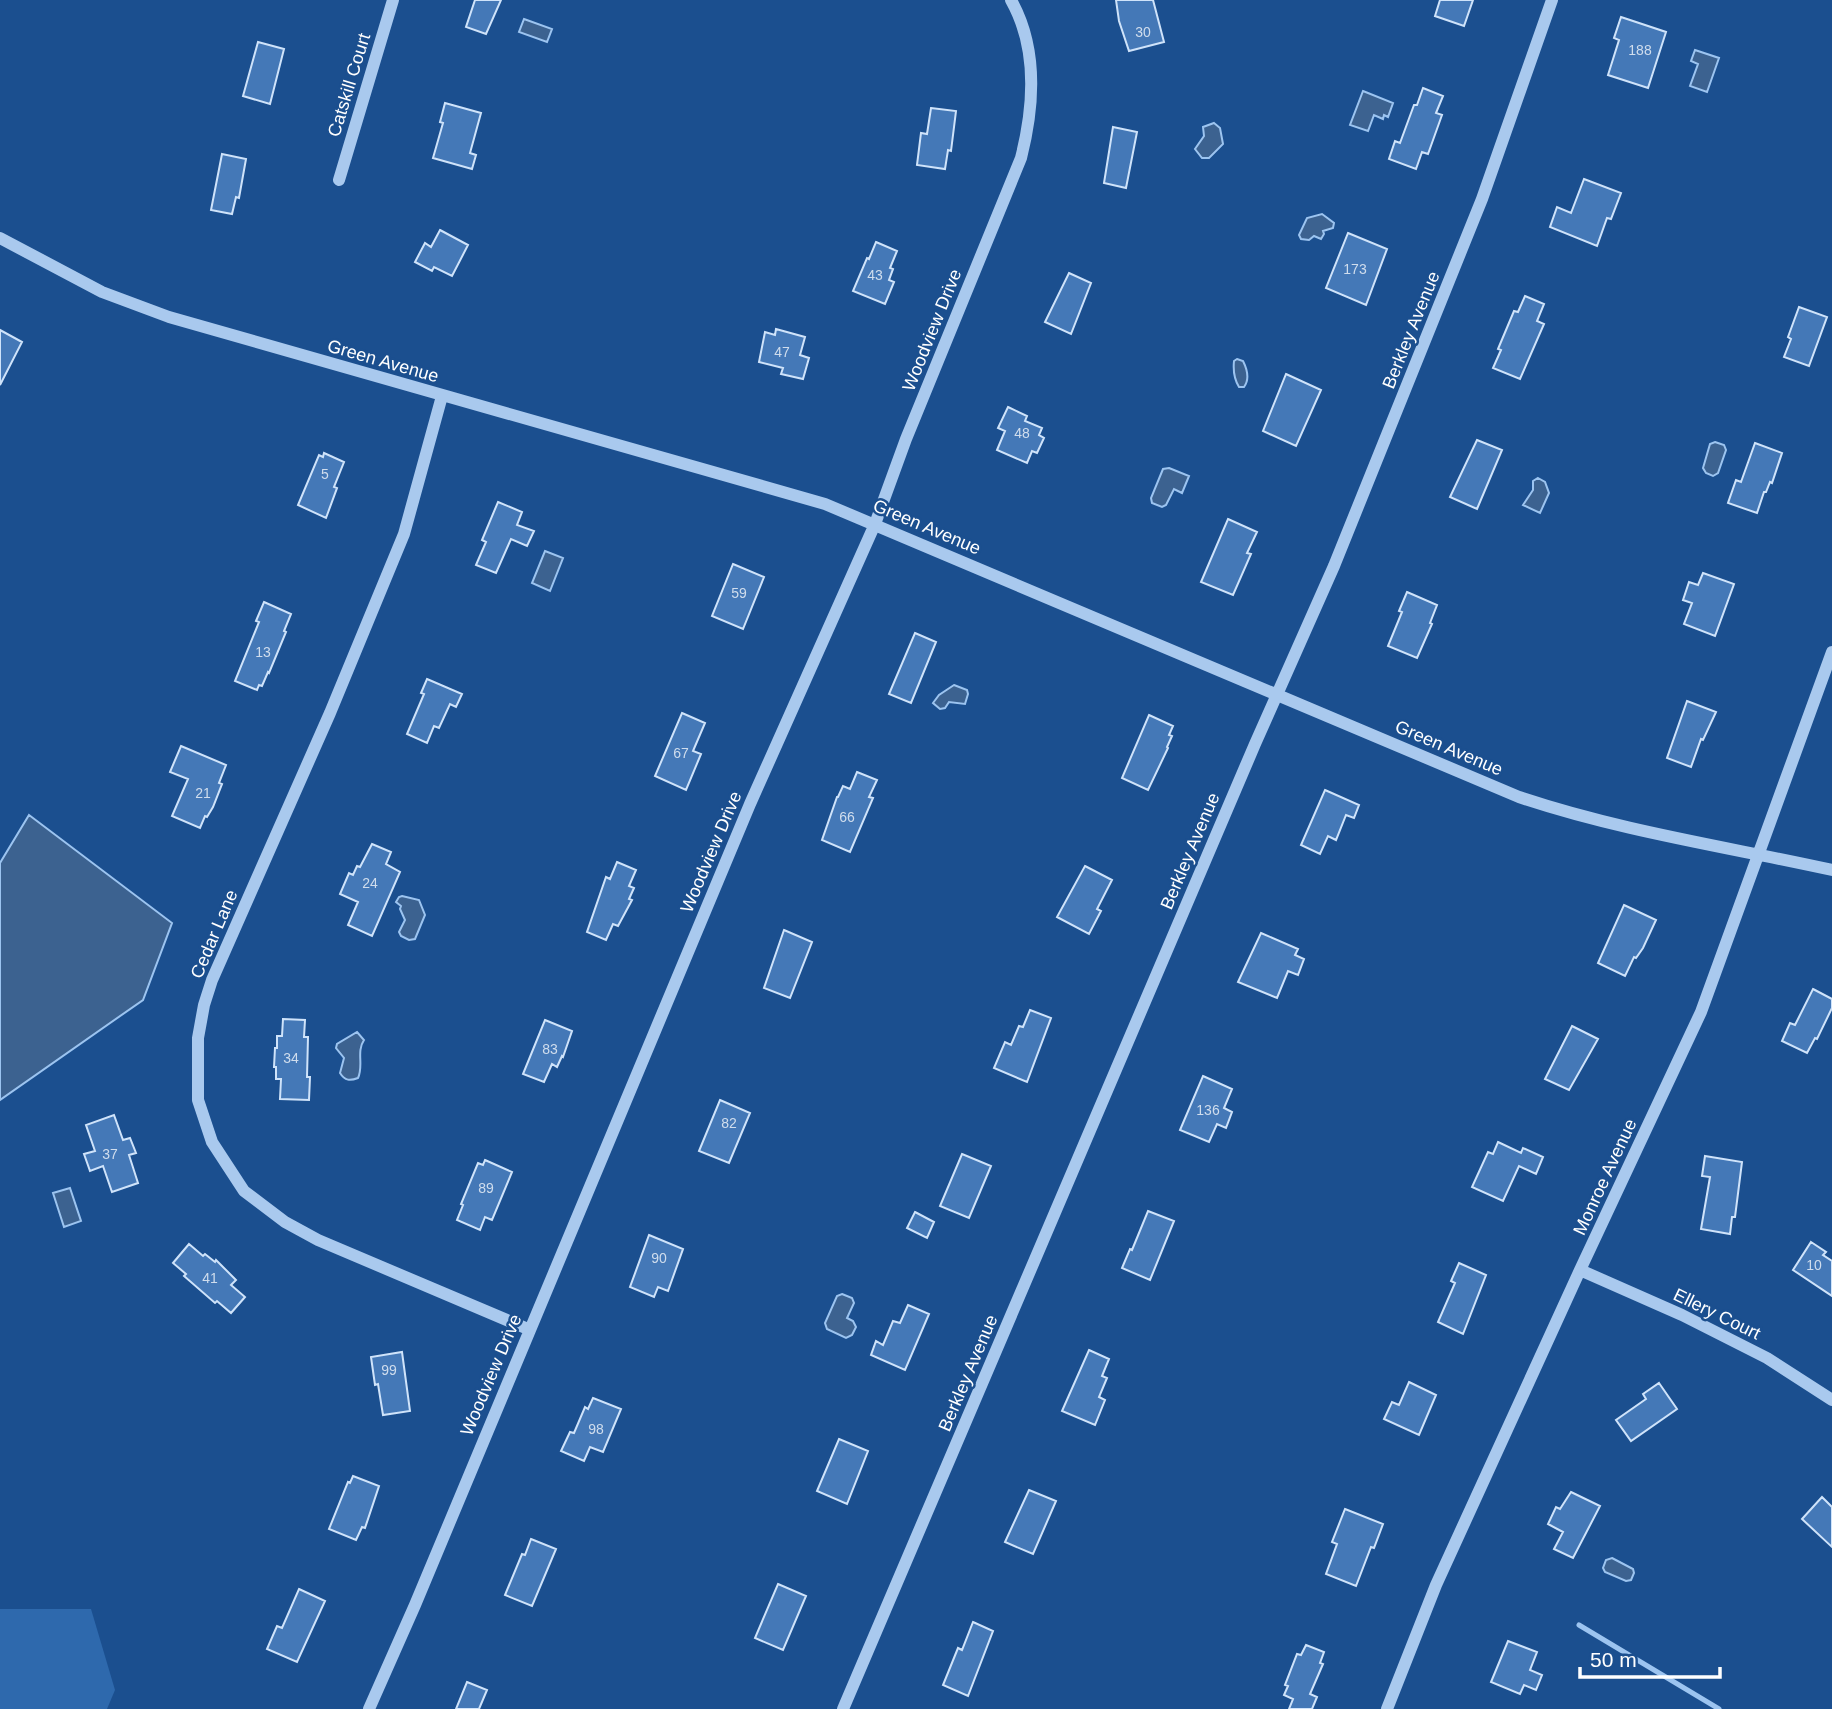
<svg xmlns="http://www.w3.org/2000/svg" width="1832" height="1709" viewBox="0 0 1832 1709" font-family="Helvetica,sans-serif">
<style>
.green{fill:#2e69ad}
.water{fill:#3c6290;stroke:#9cc4f0;stroke-width:2}
.lines{fill:none;stroke-linecap:round;stroke-linejoin:round}
.stream{stroke:#9cc4f0;stroke-width:5}
.building{fill:#4478b7;stroke:#cfe3fa;stroke-width:2}
.minor{stroke:#a9c9ee;stroke-width:12}
.labels{text-anchor:middle;dominant-baseline:central;stroke-width:5;stroke-linejoin:round;paint-order:stroke}
.number-label{font-size:14px;fill:#d0dded}
.street-label{font-size:18px;fill:#fff;stroke:#1b4f8f}
</style>
<rect width="100%" height="100%" fill="#1b4f8f"/>
<path class="green" d="M 0,1609 L 91,1609 L 115,1690 L 107,1709 L 0,1709 Z"/>
<path class="water" d="M 524,19 L 552,29 L 547,42 L 519,32 Z
M 1695,50 L 1719,58 L 1707,92 L 1690,86 L 1698,64 L 1691,61 Z
M 1363,91 L 1393,103 L 1388,117 L 1384,115 L 1383,119 L 1374,115 L 1368,131 L 1350,125 Z
M 1214,123 L 1220,128 L 1223,144 L 1209,158 L 1202,158 L 1195,149 L 1204,136 L 1203,127 Z
M 1322,214 L 1334,223 L 1333,228 L 1323,231 L 1324,234 L 1321,239 L 1314,236 L 1309,240 L 1301,239 L 1299,235 L 1307,218 Z
M 1237,359 L 1243,361 C 1247,369 1250,379 1244,387 L 1239,387 C 1234,379 1233,371 1234,361 Z
M 1715,442 L 1724,445 L 1726,450 L 1718,473 L 1713,476 L 1706,473 L 1703,468 L 1710,444 Z
M 1169,468 L 1189,476 L 1182,493 L 1174,489 L 1166,505 L 1162,507 L 1152,503 L 1151,498 L 1163,469 Z
M 1538,478 L 1545,482 L 1549,493 L 1540,513 L 1523,505 L 1533,490 L 1533,481 Z
M 545,551 L 563,558 L 550,591 L 532,583 Z
M 954,685 L 967,690 L 968,694 L 965,704 L 949,702 L 945,708 L 940,709 L 933,703 L 939,695 Z
M 29,815 L 172,923 L 143,1000 L 0,1100 L 0,863 Z
M 402,896 L 419,900 L 425,915 L 415,939 L 409,940 L 401,936 L 399,932 L 405,920 L 400,909 L 401,906 L 396,902 L 399,897 Z
M 357,1032 L 364,1040 C 356,1052 364,1065 358,1078 C 350,1081 345,1081 340,1073 L 344,1058 L 336,1048 L 337,1044 Z
M 70,1188 L 81,1221 L 64,1227 L 53,1193 Z
M 842,1294 L 852,1298 L 854,1303 L 847,1318 L 853,1321 L 856,1327 L 852,1335 L 846,1338 L 827,1329 L 825,1323 L 837,1296 Z
M 1612,1558 L 1633,1569 L 1634,1573 L 1631,1580 L 1626,1581 L 1605,1572 L 1603,1568 L 1606,1560 Z"/>
<g class="lines">
<path class="stream" d="M 1579,1625 L 1719,1709"/>
</g>
<path class="building" d="M 475,0 L 501,0 L 486,34 L 466,27 Z
M 1116,0 L 1153,0 L 1164,42 L 1129,51 L 1119,21 Z
M 1440,0 L 1473,0 L 1464,26 L 1435,16 Z
M 1621,17 L 1666,32 L 1648,88 L 1608,75 L 1619,40 L 1614,38 Z
M 258,42 L 284,49 L 270,104 L 243,96 Z
M 1423,88 L 1443,96 L 1436,113 L 1442,115 L 1428,154 L 1422,152 L 1416,169 L 1389,159 L 1395,141 L 1400,143 L 1414,105 L 1417,105 Z
M 445,103 L 481,113 L 470,153 L 476,155 L 472,169 L 433,158 L 443,123 L 440,122 Z
M 931,108 L 956,111 L 951,151 L 948,150 L 945,169 L 917,165 L 921,133 L 927,134 Z
M 1113,127 L 1137,132 L 1126,188 L 1104,183 Z
M 222,154 L 246,159 L 239,198 L 236,197 L 232,214 L 211,210 Z
M 1584,179 L 1621,193 L 1611,219 L 1607,218 L 1597,246 L 1550,227 L 1557,207 L 1571,213 Z
M 440,230 L 468,245 L 452,276 L 434,267 L 432,271 L 415,262 L 425,243 L 431,247 Z
M 1348,233 L 1387,249 L 1366,305 L 1326,288 Z
M 876,242 L 897,251 L 890,268 L 893,269 L 889,280 L 894,282 L 885,304 L 853,291 L 867,258 L 869,259 Z
M 1069,273 L 1091,283 L 1071,334 L 1045,322 Z
M 1525,296 L 1544,304 L 1537,321 L 1544,324 L 1520,379 L 1493,368 L 1501,350 L 1498,349 L 1514,311 L 1518,312 Z
M 1799,307 L 1827,317 L 1809,366 L 1784,357 L 1791,339 L 1788,337 Z
M 776,329 L 805,337 L 800,355 L 809,358 L 803,379 L 781,374 L 783,368 L 759,362 L 765,332 L 775,335 Z
M 0,330 L 22,342 L 0,385 Z
M 1286,374 L 1321,390 L 1296,446 L 1263,431 Z
M 1008,407 L 1027,416 L 1025,421 L 1042,428 L 1039,435 L 1044,438 L 1037,453 L 1032,451 L 1027,463 L 997,450 L 1005,431 L 998,428 Z
M 1477,440 L 1502,450 L 1477,509 L 1450,497 Z
M 1755,443 L 1782,453 L 1772,483 L 1770,482 L 1766,492 L 1764,492 L 1757,513 L 1728,503 L 1736,480 L 1741,482 Z
M 324,453 L 344,462 L 334,487 L 337,488 L 326,518 L 298,505 L 319,455 L 323,457 Z
M 498,502 L 522,512 L 517,525 L 534,531 L 527,546 L 511,539 L 496,573 L 476,565 L 486,542 L 482,540 Z
M 1228,519 L 1257,532 L 1247,553 L 1251,554 L 1233,595 L 1201,582 Z
M 733,564 L 764,577 L 743,629 L 712,616 Z
M 1703,573 L 1734,584 L 1715,636 L 1684,624 L 1692,603 L 1683,600 L 1689,582 L 1698,585 Z
M 1407,592 L 1437,605 L 1430,623 L 1432,624 L 1417,658 L 1388,646 L 1402,612 L 1399,611 Z
M 264,602 L 291,614 L 284,631 L 286,632 L 269,673 L 268,672 L 262,686 L 259,685 L 257,690 L 235,681 L 259,622 L 256,621 Z
M 915,633 L 936,642 L 911,703 L 889,694 Z
M 427,679 L 462,694 L 456,707 L 450,704 L 439,728 L 434,726 L 427,743 L 407,734 L 424,694 L 421,693 Z
M 1687,701 L 1716,712 L 1703,740 L 1701,739 L 1691,767 L 1667,758 Z
M 682,713 L 705,723 L 693,751 L 701,754 L 686,790 L 655,776 Z
M 1149,715 L 1173,726 L 1169,735 L 1172,736 L 1167,747 L 1168,748 L 1148,790 L 1122,778 Z
M 181,746 L 226,765 L 219,783 L 222,784 L 213,807 L 207,817 L 205,816 L 200,828 L 172,816 L 188,779 L 170,772 Z
M 857,772 L 877,780 L 869,797 L 873,798 L 850,852 L 822,840 L 837,797 L 838,797 L 843,786 L 850,789 Z
M 1325,790 L 1359,805 L 1354,818 L 1346,815 L 1336,840 L 1328,836 L 1320,854 L 1301,845 Z
M 372,844 L 391,852 L 386,864 L 400,872 L 372,936 L 348,925 L 358,902 L 340,894 L 349,873 L 353,875 L 357,866 L 360,867 Z
M 617,862 L 636,870 L 629,886 L 634,888 L 629,899 L 632,900 L 618,926 L 613,924 L 606,940 L 587,932 L 606,877 L 610,879 Z
M 1085,866 L 1112,880 L 1097,909 L 1101,911 L 1089,934 L 1057,917 Z
M 1624,905 L 1656,920 L 1643,948 L 1636,958 L 1634,957 L 1625,976 L 1598,963 Z
M 784,930 L 812,942 L 790,998 L 764,988 Z
M 1261,933 L 1298,949 L 1295,955 L 1304,959 L 1298,975 L 1288,971 L 1277,998 L 1238,982 Z
M 1813,989 L 1832,999 L 1832,1008 L 1817,1039 L 1815,1038 L 1807,1053 L 1782,1041 L 1790,1023 L 1795,1025 Z
M 1030,1010 L 1051,1018 L 1027,1082 L 994,1068 L 1005,1042 L 1011,1045 L 1019,1026 L 1023,1027 Z
M 283,1019 L 305,1020 L 304,1037 L 308,1037 L 307,1077 L 310,1077 L 309,1100 L 280,1099 L 281,1079 L 276,1079 L 276,1067 L 274,1067 L 275,1048 L 277,1048 L 277,1036 L 282,1036 Z
M 545,1020 L 572,1031 L 563,1057 L 562,1056 L 557,1067 L 552,1064 L 544,1082 L 523,1074 Z
M 1572,1026 L 1598,1039 L 1569,1090 L 1545,1079 Z
M 1203,1076 L 1232,1089 L 1224,1108 L 1232,1112 L 1226,1128 L 1217,1124 L 1209,1142 L 1180,1130 Z
M 720,1100 L 750,1113 L 729,1163 L 699,1151 Z
M 114,1115 L 123,1140 L 130,1138 L 136,1153 L 129,1155 L 138,1183 L 112,1192 L 103,1166 L 90,1171 L 84,1154 L 95,1151 L 86,1125 Z
M 1498,1142 L 1521,1153 L 1523,1148 L 1543,1157 L 1536,1174 L 1519,1166 L 1503,1201 L 1472,1187 L 1488,1152 L 1493,1154 Z
M 962,1154 L 991,1166 L 969,1218 L 940,1206 Z
M 1705,1156 L 1742,1162 L 1735,1217 L 1732,1217 L 1730,1234 L 1701,1229 L 1710,1177 L 1702,1176 Z
M 485,1160 L 512,1172 L 492,1220 L 485,1217 L 480,1230 L 457,1220 L 463,1205 L 461,1204 L 478,1163 L 483,1165 Z
M 1148,1211 L 1174,1221 L 1150,1280 L 1122,1268 L 1130,1249 L 1132,1250 Z
M 915,1212 L 934,1222 L 927,1238 L 907,1228 Z
M 649,1235 L 683,1249 L 668,1291 L 658,1287 L 654,1297 L 630,1287 Z
M 1811,1242 L 1826,1252 L 1823,1255 L 1832,1261 L 1832,1296 L 1793,1270 Z
M 189,1244 L 203,1256 L 205,1254 L 215,1262 L 216,1260 L 236,1280 L 231,1285 L 245,1297 L 231,1313 L 217,1301 L 215,1303 L 184,1276 L 186,1274 L 173,1263 Z
M 1459,1263 L 1486,1275 L 1463,1334 L 1438,1322 L 1455,1283 L 1451,1281 Z
M 908,1305 L 929,1314 L 905,1370 L 871,1355 L 876,1341 L 883,1345 L 893,1321 L 900,1323 Z
M 1089,1350 L 1109,1359 L 1102,1376 L 1107,1378 L 1099,1397 L 1105,1400 L 1095,1425 L 1062,1411 Z
M 402,1352 L 410,1411 L 383,1415 L 378,1384 L 375,1385 L 371,1357 Z
M 1409,1382 L 1436,1395 L 1419,1435 L 1384,1419 L 1392,1402 L 1399,1405 Z
M 1659,1383 L 1677,1409 L 1631,1441 L 1616,1420 L 1646,1399 L 1643,1394 Z
M 593,1398 L 621,1409 L 603,1452 L 590,1447 L 584,1461 L 561,1451 L 570,1432 L 574,1433 L 585,1407 L 588,1409 Z
M 839,1439 L 868,1451 L 847,1504 L 817,1491 Z
M 353,1476 L 379,1486 L 365,1528 L 362,1527 L 356,1540 L 329,1529 L 348,1482 L 350,1483 Z
M 1029,1490 L 1056,1501 L 1033,1554 L 1005,1542 Z
M 1571,1492 L 1600,1506 L 1573,1558 L 1554,1549 L 1563,1532 L 1548,1524 L 1556,1507 L 1560,1509 Z
M 1822,1497 L 1832,1507 L 1832,1547 L 1802,1519 Z
M 1345,1509 L 1383,1524 L 1374,1548 L 1371,1547 L 1356,1586 L 1326,1574 L 1337,1544 L 1332,1542 Z
M 531,1539 L 556,1549 L 532,1606 L 505,1595 L 522,1554 L 525,1555 Z
M 778,1584 L 806,1596 L 783,1650 L 755,1638 Z
M 299,1589 L 325,1601 L 297,1662 L 267,1649 L 277,1626 L 282,1628 Z
M 973,1622 L 993,1631 L 968,1696 L 943,1685 L 958,1648 L 962,1650 Z
M 1508,1641 L 1537,1652 L 1530,1670 L 1542,1675 L 1536,1690 L 1524,1685 L 1520,1694 L 1491,1682 Z
M 1306,1645 L 1324,1652 L 1320,1663 L 1323,1664 L 1310,1694 L 1317,1697 L 1312,1709 L 1289,1709 L 1293,1699 L 1284,1695 L 1288,1686 L 1285,1685 L 1297,1654 L 1301,1655 Z
M 467,1682 L 487,1690 L 479,1709 L 456,1709 Z"/>
<g class="lines">
<path class="minor" d="M 339,180 L 393,0
M 0,238 L 102,292 L 169,317 L 825,504 L 1519,797 C 1620,831 1728,847 1832,870
M 442,396 L 404,534 L 330,713 L 212,980 L 204,1005 L 198,1038 L 198,1100 L 212,1142 L 244,1191 L 285,1222 L 318,1240 L 528,1329
M 1580,1270 L 1682,1315 L 1767,1358 L 1832,1400
M 369,1709 L 415,1605 L 750,804 L 875,524 L 906,439 L 1021,158 C 1034,107 1038,48 1011,0
M 843,1709 L 1255,744 L 1334,566 L 1482,199 L 1552,0
M 1387,1709 L 1436,1585 L 1580,1270 L 1701,1012 L 1832,652"/>
</g>
<g class="labels">
<g class="number-label">
<text x="1143" y="32">30</text>
<text x="1640" y="50">188</text>
<text x="1355" y="269">173</text>
<text x="875" y="275">43</text>
<text x="782" y="352">47</text>
<text x="1022" y="433">48</text>
<text x="325" y="474">5</text>
<text x="739" y="593">59</text>
<text x="263" y="652">13</text>
<text x="681" y="753">67</text>
<text x="203" y="793">21</text>
<text x="847" y="817">66</text>
<text x="370" y="883">24</text>
<text x="550" y="1049">83</text>
<text x="291" y="1058">34</text>
<text x="1208" y="1110">136</text>
<text x="729" y="1123">82</text>
<text x="110" y="1154">37</text>
<text x="486" y="1188">89</text>
<text x="659" y="1258">90</text>
<text x="1814" y="1265">10</text>
<text x="210" y="1278">41</text>
<text x="389" y="1370">99</text>
<text x="596" y="1429">98</text>
</g>
<g class="street-label">
<text transform="translate(349 85) rotate(-73)">Catskill Court</text>
<text transform="translate(932 330) rotate(-68)">Woodview Drive</text>
<text transform="translate(1411 330) rotate(-68)">Berkley Avenue</text>
<text transform="translate(383 361) rotate(16)">Green Avenue</text>
<text transform="translate(927 527) rotate(23)">Green Avenue</text>
<text transform="translate(1449 748) rotate(23)">Green Avenue</text>
<text transform="translate(1190 851) rotate(-67)">Berkley Avenue</text>
<text transform="translate(711 852) rotate(-67)">Woodview Drive</text>
<text transform="translate(214 934) rotate(-67)">Cedar Lane</text>
<text transform="translate(1605 1177) rotate(-65)">Monroe Avenue</text>
<text transform="translate(1717 1314) rotate(26)">Ellery Court</text>
<text transform="translate(968 1373) rotate(-67)">Berkley Avenue</text>
<text transform="translate(491 1375) rotate(-67)">Woodview Drive</text>
</g>
</g>
<path d="M1580 1667v10h140v-10" fill="none" stroke="#ffffff" stroke-width="3.5"/>
<text x="1590" y="1667" font-size="21" fill="#ffffff" stroke="#1b4f8f" stroke-width="5" paint-order="stroke">50 m</text>
</svg>
